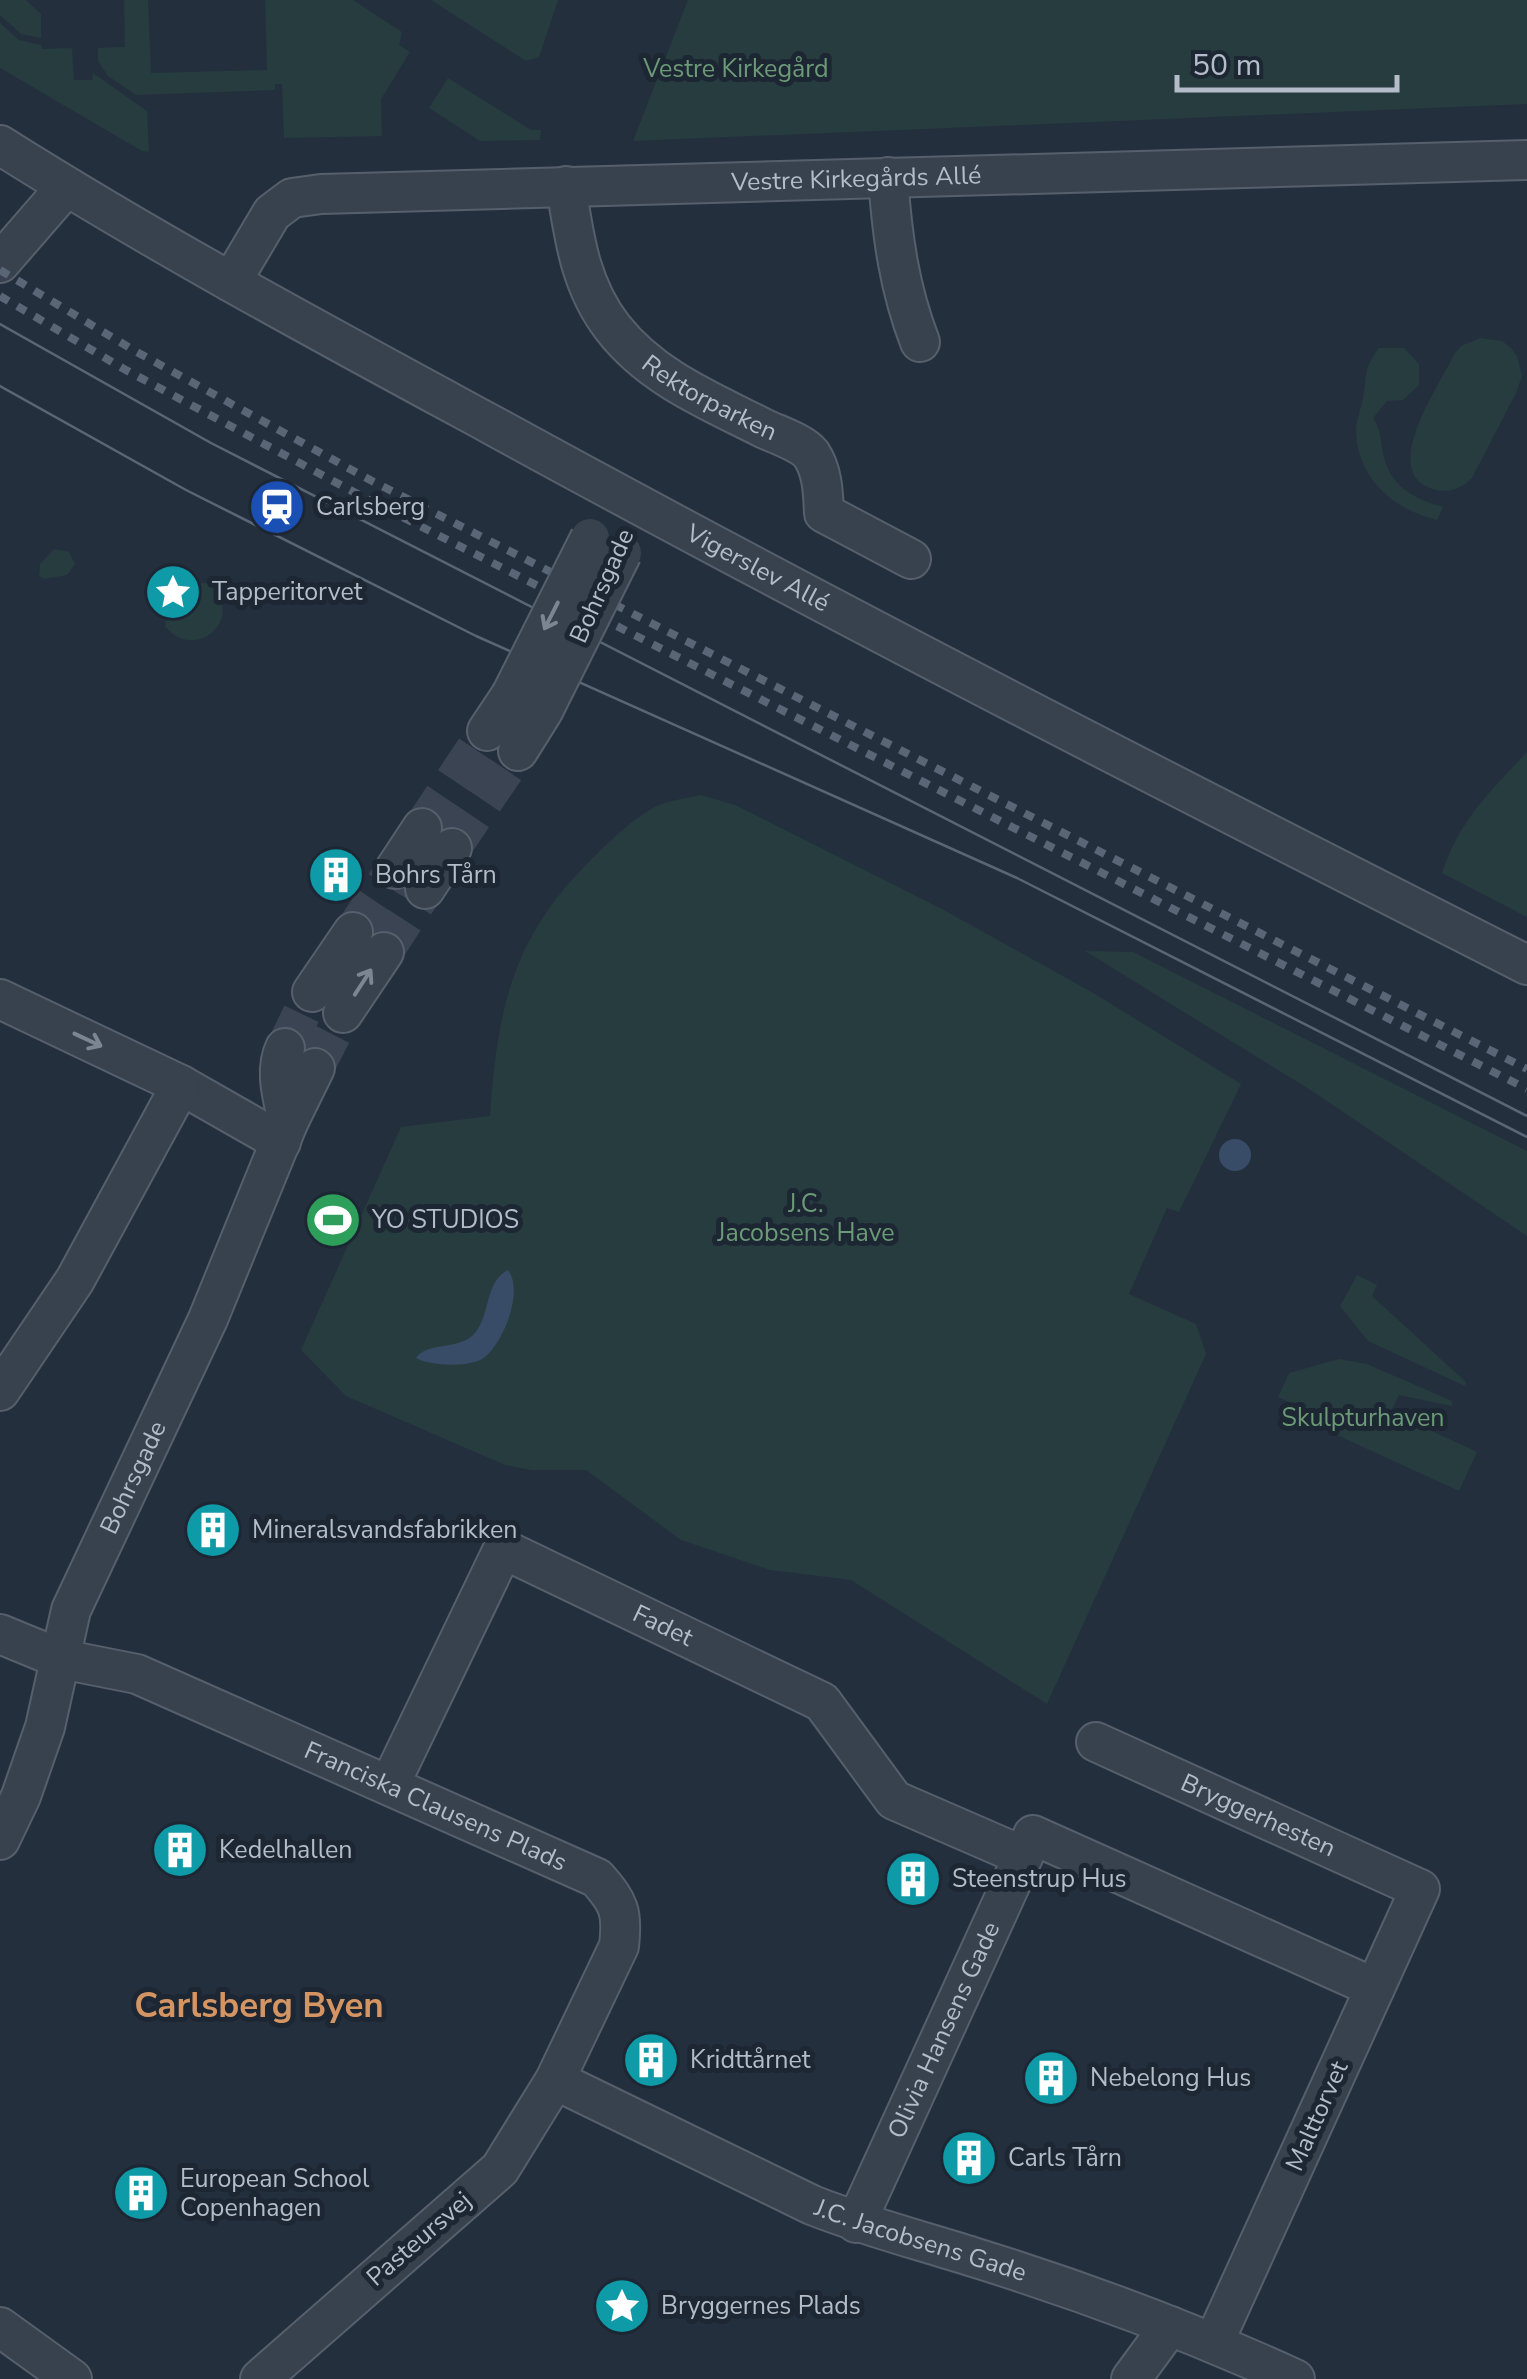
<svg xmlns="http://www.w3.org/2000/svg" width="1527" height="2379" viewBox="0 0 1527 2379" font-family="'Nunito Sans',sans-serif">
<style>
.green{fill:#263c3f}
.water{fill:#394c67}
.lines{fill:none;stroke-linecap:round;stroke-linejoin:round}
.minor-tunnel{stroke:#3a4453;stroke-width:38;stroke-dasharray:38 19;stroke-linecap:butt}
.minor-casing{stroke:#565f6c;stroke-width:42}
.minor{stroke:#38414e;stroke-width:38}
.tram{stroke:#5a6575;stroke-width:2.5}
.rail{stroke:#5a6575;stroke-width:8;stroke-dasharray:10 10;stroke-linecap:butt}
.minor-bridge-casing{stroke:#565f6c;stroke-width:42;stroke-linecap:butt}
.minor-bridge{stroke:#38414e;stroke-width:38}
.oneway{stroke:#7c8592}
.labels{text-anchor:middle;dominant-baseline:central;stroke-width:10;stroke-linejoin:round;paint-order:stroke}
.park-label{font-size:25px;fill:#6b9a76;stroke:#1d2633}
.street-label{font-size:25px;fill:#b4bcc9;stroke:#1d2633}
.poi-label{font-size:25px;fill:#b4bcc9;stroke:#1d2633;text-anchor:start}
.district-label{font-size:35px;font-weight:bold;fill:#d59563;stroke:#1d2633}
</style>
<rect width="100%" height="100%" fill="#242f3e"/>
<path class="green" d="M 0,0 L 26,0 L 41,14 L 41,38 L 21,34 L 0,15 Z
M 124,0 L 148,0 L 151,73 L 267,70 L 265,0 L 353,0 L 402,32 L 399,45 L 410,52 L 381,99 L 382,136 L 284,138 L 282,84 L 275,84 L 275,90 L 136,95 L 108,76 L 98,61 L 98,48 L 125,47 Z
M 431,0 L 558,0 L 539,57 L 526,61 Z
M 688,0 L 1527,0 L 1527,104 L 633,141 Z
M 0,23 L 19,40 L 41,45 L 42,49 L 72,48 L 74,80 L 92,80 L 93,73 L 147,111 L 149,152 L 142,151 L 0,68 Z
M 448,78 L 531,130 L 541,130 L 540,140 L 480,141 L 429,108 Z
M 1480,338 L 1502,341 L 1511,348 L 1517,356 L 1522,376 L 1516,393 L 1472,478 C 1462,488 1450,493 1436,490 C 1375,475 1440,385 1455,353 L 1461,346 Z
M 1379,348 L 1404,348 L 1419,364 L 1419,385 L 1403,400 L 1387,401 L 1373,418 C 1382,432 1380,441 1384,457 C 1391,487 1416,500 1443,507 L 1437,520 C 1394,510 1356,478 1356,429 C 1357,419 1361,408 1363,398 C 1368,373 1362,371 1379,348 Z
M 54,549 L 69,552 L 75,564 L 67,575 L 44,579 L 39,576 L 40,564 Z
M 204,583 L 210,584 C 247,618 195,664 165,626 C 169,606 184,588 204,583 Z
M 1527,752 L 1527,917 L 1442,873 C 1460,819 1489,793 1527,752 Z
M 701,795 L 735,805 L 942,909 L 1095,994 L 1241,1084 L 1179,1212 L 1167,1208 L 1129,1294 L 1196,1324 L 1206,1354 L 1047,1704 L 851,1580 L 770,1570 L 681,1540 L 586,1470 L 531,1470 L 505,1465 L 346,1396 L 301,1350 L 401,1127 L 490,1116 C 497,1014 511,940 586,865 C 606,845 631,819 657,806 C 670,800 687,798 701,795 Z
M 1085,951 L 1133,952 L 1527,1151 L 1527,1236 L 1312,1091 Z
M 1357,1275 L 1377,1285 L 1372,1296 L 1466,1382 L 1465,1386 L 1368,1341 L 1340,1306 Z
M 1339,1359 L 1367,1364 L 1452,1401 L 1452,1406 L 1399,1395 L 1391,1412 L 1477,1452 L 1459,1491 L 1313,1424 L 1316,1415 L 1278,1397 L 1289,1373 Z"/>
<path class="water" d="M1219 1155a16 16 0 1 1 32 0a16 16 0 1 1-32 0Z
M 508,1270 C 524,1291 504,1341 485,1357 C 472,1368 430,1366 416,1358 C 426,1342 460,1350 474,1334 C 491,1316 484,1282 508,1270 Z"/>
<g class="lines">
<path class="minor-tunnel" d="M 422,828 L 487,731
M 452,848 L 518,751
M 353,932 L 395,869
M 384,952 L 425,889
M 285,1048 L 312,992
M 315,1068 L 343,1013"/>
<g class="minor-casing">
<g id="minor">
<path id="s1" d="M 0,145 C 160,246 326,335 492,425 C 833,612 1180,789 1527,965"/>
<path d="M 888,177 C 892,235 899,288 920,342"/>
<path id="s2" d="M 566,186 C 574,237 580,286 613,328 C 652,378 710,401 765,429 C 778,435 802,443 811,454 C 823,472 823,493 824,513 L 911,559"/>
<path d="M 0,263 L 66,187"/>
<path id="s3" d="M 231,282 L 272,213 L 292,198 L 321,194 L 1527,160"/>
<path d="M 487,731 L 511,695"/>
<path d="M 518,751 L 543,711"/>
<path d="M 395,869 L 422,828"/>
<path d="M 425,889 L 452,848"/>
<path d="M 312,992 L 353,932"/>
<path d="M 0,999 L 181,1085 L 281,1142"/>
<path d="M 343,1013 L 384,952"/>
<path d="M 285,1048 C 274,1071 283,1098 288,1123"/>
<path d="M 0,1391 L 75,1280 L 181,1085"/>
<path id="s4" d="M 0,1634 L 61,1659 L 137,1674 L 597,1878 C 619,1903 623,1912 619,1946 L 555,2080 L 500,2169 L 260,2379"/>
<path id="s5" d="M 1096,1742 L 1420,1889 L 1214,2342"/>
<path id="s6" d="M 390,1784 L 503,1549 L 822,1702 L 894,1800 L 1023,1856"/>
<path id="s7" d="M 0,1840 L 21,1796 L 45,1727 L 71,1610 L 208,1319 L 288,1123 L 315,1068"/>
<path id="s8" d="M 555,2080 L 812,2205 C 865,2226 919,2240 973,2257 C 1083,2291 1190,2331 1295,2379"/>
<path id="s9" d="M 856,2223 L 1033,1835 L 1375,1988"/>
<path d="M 0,2327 L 72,2379"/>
<path d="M 1131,2379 L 1170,2326"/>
</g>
</g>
<use href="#minor" class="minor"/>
<path class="tram" d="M 0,324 L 211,443 L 1527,1116
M 0,386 L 186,490 L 476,636 L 1017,878 L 1527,1137"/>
<path class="rail" d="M 0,270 L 135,351 L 372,481 L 1527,1069
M 0,296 L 124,369 L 365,498 L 1527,1089"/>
<g class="minor-bridge-casing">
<path id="minor-bridge" d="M 511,695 L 590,538
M 543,711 L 622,553"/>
</g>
<use href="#minor-bridge" class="minor-bridge"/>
</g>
<defs><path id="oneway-shaft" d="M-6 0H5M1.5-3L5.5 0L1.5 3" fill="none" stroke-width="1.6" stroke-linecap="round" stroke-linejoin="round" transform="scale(2.5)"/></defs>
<g class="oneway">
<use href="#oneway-shaft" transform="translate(551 616) rotate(117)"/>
<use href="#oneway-shaft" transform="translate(363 982) rotate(-57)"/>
<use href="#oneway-shaft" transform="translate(88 1040) rotate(25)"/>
</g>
<defs>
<g id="station-disc" transform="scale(2.875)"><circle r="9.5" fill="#1a4fb4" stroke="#1d2633"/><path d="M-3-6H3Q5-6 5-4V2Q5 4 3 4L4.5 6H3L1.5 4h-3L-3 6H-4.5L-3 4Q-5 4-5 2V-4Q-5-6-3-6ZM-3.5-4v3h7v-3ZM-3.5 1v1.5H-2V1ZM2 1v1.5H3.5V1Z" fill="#fff"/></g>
<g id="sight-disc" transform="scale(2.875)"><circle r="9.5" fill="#0f9aa8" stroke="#1d2633"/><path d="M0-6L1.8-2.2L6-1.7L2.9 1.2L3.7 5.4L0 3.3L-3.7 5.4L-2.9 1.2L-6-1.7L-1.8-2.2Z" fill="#fff"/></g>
<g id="building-disc" transform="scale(2.875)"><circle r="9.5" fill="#0f9aa8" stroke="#1d2633"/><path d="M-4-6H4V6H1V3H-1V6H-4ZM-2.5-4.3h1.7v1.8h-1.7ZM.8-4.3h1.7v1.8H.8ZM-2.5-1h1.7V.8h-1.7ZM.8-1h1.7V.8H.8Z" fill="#fff"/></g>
<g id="stadium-disc" transform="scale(2.875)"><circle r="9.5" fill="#2e9e5b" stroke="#1d2633"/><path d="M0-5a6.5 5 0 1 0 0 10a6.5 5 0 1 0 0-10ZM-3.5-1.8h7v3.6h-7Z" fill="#fff"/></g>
</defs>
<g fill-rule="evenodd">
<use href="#station-disc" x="277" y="507"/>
<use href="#sight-disc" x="173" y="592"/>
<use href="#building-disc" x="336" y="875"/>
<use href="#stadium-disc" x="333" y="1220"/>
<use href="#building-disc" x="213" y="1530"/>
<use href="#building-disc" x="180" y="1850"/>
<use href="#building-disc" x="913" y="1879"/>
<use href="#building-disc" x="651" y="2060"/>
<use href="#building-disc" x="1051" y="2078"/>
<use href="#building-disc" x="969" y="2158"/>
<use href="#building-disc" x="141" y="2193"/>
<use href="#sight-disc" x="622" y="2306"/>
</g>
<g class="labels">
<g class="park-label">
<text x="736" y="69">Vestre Kirkegård</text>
<text x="806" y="1204">J.C.<tspan x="806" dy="29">Jacobsens Have</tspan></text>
<text x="1363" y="1418">Skulpturhaven</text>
</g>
<g class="street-label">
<text stroke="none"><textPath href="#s3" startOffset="670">Vestre Kirkegårds Allé</textPath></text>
<text stroke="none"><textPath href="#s2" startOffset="272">Rektorparken</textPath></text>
<text stroke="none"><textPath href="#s1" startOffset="868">Vigerslev Allé</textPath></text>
<text transform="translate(602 586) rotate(-66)">Bohrsgade</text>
<text stroke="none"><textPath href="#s7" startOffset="388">Bohrsgade</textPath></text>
<text stroke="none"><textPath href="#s6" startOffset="438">Fadet</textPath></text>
<text stroke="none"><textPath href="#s4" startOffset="470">Franciska Clausens Plads</textPath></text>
<text stroke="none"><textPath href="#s5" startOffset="178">Bryggerhesten</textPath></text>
<text stroke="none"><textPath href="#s9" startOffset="212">Olivia Hansens Gade</textPath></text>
<text transform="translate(1317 2116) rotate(-66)">Malttorvet</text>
<text transform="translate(419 2239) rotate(-41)">Pasteursvej</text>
<text stroke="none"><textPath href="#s8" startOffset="400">J.C. Jacobsens Gade</textPath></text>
</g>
<g class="poi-label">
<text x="316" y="507">Carlsberg</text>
<text x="212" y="592">Tapperitorvet</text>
<text x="375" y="875">Bohrs Tårn</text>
<text x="372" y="1220">YO STUDIOS</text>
<text x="252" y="1530">Mineralsvandsfabrikken</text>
<text x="219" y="1850">Kedelhallen</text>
<text x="952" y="1879">Steenstrup Hus</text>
<text x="690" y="2060">Kridttårnet</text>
<text x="1090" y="2078">Nebelong Hus</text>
<text x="1008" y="2158">Carls Tårn</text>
<text x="180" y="2179">European School<tspan x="180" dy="29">Copenhagen</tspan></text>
<text x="661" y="2306">Bryggernes Plads</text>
</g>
<g class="district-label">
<text x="259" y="2005">Carlsberg Byen</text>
</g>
</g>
<path d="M1177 75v15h220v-15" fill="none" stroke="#b4bcc9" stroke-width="5"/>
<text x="1192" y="75" font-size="30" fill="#b4bcc9" stroke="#1d2633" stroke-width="8" paint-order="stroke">50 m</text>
</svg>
